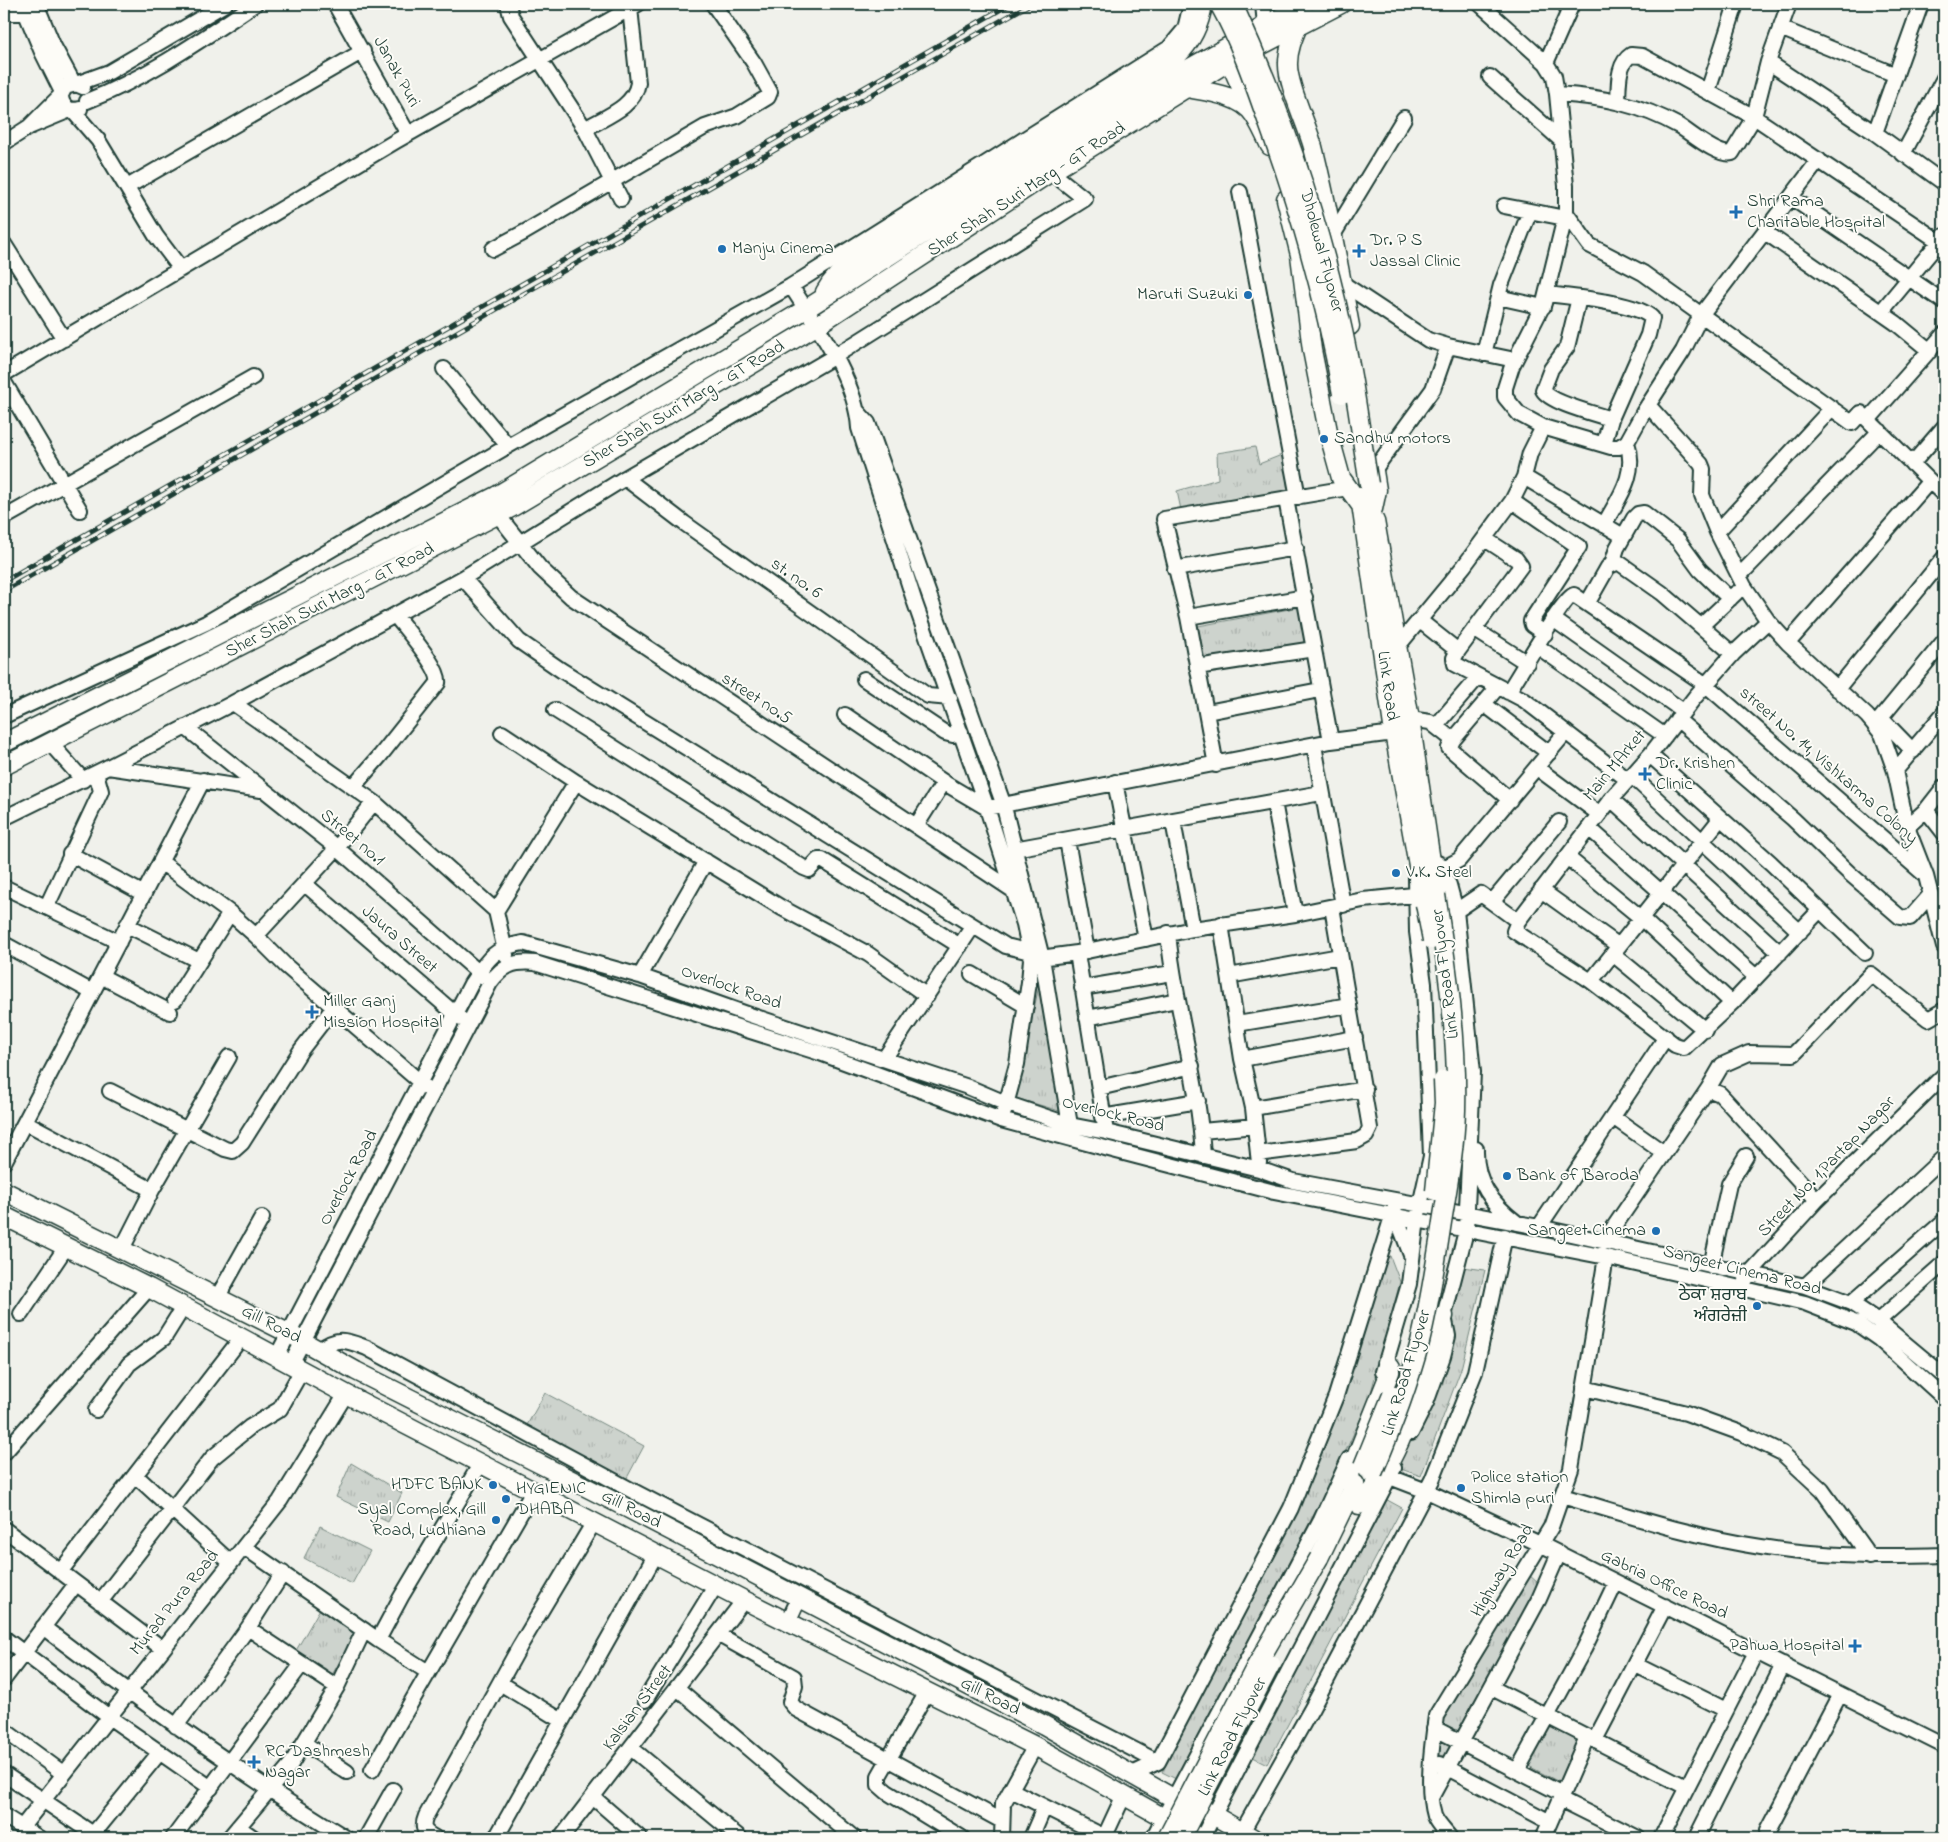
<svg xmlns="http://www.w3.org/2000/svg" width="1948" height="1842" viewBox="0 0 1948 1842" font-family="'Indie Flower','Noto Sans Gurmukhi',sans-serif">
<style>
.park{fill:url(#park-tufts);stroke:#768880}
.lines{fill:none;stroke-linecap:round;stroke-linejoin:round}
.minor-casing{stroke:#1f3d34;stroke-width:18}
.major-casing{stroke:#1f3d34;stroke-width:21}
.minor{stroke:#fdfcf7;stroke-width:14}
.major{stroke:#fdfcf7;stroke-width:18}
.rail-casing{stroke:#1f3d34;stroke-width:5}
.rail{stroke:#fdfcf7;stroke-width:3;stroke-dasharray:9;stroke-linecap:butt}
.major-bridge-casing{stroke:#1f3d34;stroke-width:21;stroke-linecap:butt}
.major-bridge{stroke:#fdfcf7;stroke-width:18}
.poi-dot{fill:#1f6fb2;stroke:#fdfcf7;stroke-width:2}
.labels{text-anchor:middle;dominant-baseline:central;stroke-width:4;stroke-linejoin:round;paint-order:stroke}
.street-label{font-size:18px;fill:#1f3d34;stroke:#fdfcf7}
.poi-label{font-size:18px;fill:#1f3d34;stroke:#fdfcf7;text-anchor:start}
</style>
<defs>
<pattern id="park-tufts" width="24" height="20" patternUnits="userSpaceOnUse" patternTransform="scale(1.25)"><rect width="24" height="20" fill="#cdd3cd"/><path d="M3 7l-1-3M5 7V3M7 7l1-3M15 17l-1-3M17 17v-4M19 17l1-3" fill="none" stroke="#b0b6b1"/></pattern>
</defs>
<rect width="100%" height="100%" fill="#f0f1eb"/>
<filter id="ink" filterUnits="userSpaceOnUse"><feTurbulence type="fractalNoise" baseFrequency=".02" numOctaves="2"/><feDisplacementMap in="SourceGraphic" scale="10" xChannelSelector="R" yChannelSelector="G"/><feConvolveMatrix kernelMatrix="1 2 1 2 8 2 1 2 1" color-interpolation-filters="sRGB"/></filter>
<g filter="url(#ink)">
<path class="park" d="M 1255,447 L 1259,464 L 1284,454 L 1288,492 L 1181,510 L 1177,491 L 1218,479 L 1217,453 Z
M 1300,607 L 1306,645 L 1202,670 L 1193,627 Z
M 1041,975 L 1063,1112 L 1016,1098 Z
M 1390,1256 L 1400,1282 L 1369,1400 L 1337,1470 L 1176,1779 L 1162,1772 L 1294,1515 L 1378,1266 Z
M 1463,1267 L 1485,1270 L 1461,1369 L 1421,1476 L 1395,1467 Z
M 545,1393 L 644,1446 L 621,1489 L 522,1434 Z
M 351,1463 L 402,1493 L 388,1522 L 336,1497 Z
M 1380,1496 L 1402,1508 L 1267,1764 L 1245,1753 Z
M 320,1526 L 370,1551 L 352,1584 L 304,1558 Z
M 1529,1575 L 1538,1583 L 1445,1763 L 1438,1754 L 1441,1721 L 1502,1616 Z
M 321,1607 L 357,1634 L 330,1678 L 294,1654 Z
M 1544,1719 L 1579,1737 L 1559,1782 L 1523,1763 Z"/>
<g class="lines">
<g class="minor-casing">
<path id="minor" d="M 22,4 L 42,52 L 62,92
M 36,4 L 53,45 L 74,84
M 335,4 L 408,134
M 508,4 L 511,16 L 585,129 L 621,199
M 1263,4 L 1265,25
M 1480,4 L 1546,63 L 1554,76 L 1557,94 L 1566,186 L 1566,213 L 1544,303 L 1512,366 L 1505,388 L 1505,397 L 1519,414 L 1543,427 L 1611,447 L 1619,447 L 1627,442 L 1643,413 L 1683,351 L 1701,315 L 1819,160
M 4,13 L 25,13
M 1780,28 L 1896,75
M 1768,62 L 1875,133 L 1944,183
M 1546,63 L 1572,4
M 1490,77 L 1562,141
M 76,84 L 109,72 L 225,4
M 1708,91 L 1736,4
M 1557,94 C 1603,97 1639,104 1679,126 C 1692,134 1718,157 1732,153 L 1754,117 L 1768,62 L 1789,4
M 61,95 C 61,106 69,112 80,109
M 87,101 C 148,77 201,40 255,4
M 1618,101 C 1619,85 1617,64 1631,55 L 1642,56 L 1754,117 L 1940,242
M 72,110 L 98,140 L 156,236 L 181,269
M 29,127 L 61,95 L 65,87 L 76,84 L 83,87
M 585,129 C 604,117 634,108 638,83 L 630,8
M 1875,133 L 1921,4
M 4,143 L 29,127 L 70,110
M 1903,154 L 1944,78
M 127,187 L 363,51
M 1240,192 L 1298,497
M 1792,198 L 1944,302
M 1504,206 L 1565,218
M 1566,213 L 1589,245 L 1643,273 L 1852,423 L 1861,413 L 1944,495
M 1765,232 L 1896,323 L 1930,351
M 1333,235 L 1404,118
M 4,244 L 64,339
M 493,249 L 525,232 L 705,127 L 737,116 L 768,97 L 770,92 L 754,63 L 713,4
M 1342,283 L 1428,340 L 1448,346 L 1515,360
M 791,286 L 1169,48 L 1185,29 L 1191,4
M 1547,294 C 1570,297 1637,302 1652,318 L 1648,335 L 1611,419 L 1604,444
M 1498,297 L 1543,307
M 1579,298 L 1567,347 L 1551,369 L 1543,390 C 1550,403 1596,414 1611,419
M 1881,312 L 1944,236
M 1484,354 L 1501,285 L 1530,211
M 444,369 L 508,446
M 4,374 L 396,141 L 638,4
M 4,382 L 80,510
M 1648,405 L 1701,464 L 1703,469 L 1702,495 L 1717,532 L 1744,586 L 1768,621 L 1788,643 L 1867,716 L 1882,734 L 1895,771 L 1907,827 L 1926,876 L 1944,947
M 858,412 L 868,423 L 1003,803 L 1042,958 L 1070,1125
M 1868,420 L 1944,334
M 1912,464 L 1944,427
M 1374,470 L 1433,389 L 1448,346
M 1524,477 L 1623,536
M 625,478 L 684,523 L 928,696 L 950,698
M 1286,499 L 1331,741
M 1512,501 L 1579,547 L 1531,621 L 1532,625 L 1545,634
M 498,515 L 540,568 L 571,597 L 1014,891
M 4,518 L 253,377
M 1604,525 C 1619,497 1638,475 1627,442
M 1717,532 L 1832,408
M 1485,539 L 1516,559 L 1521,566 L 1458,651 L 1454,658 L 1455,664 L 1524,700 L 1628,780
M 1612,564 L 1617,548 L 1634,518 L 1638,514 L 1644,513 L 1678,540 L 1700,570 L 1730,599
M 1175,569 L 1296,548
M 1739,576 L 1880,431
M 463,578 L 519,641 L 561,670 L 1006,946 L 1030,952
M 1587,604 L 1608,567 L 1618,562 L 1662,593 L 1733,654
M 1188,617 L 1305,597
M 1553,619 L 1683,711
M 1419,620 L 1458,651
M 1768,621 L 1733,654 L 1695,697 L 1650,755 L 1611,799 L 1518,921 L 1514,931 L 1591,981 L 1675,1045 L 1684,1048 L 1732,1003 L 1819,911
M 1702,625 L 1736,593
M 1474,629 L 1527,663
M 1788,643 L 1929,482
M 1398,646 L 1464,566 L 1512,501 L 1524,477 L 1530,453 L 1543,427
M 1537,646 L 1665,736
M 1197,667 L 1314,649
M 864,679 L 945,733 L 953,735 L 961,732
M 1498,687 L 1453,740 L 1449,748 L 1510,800
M 1837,689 L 1944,558
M 1508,692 C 1518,678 1563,597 1574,595 L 1705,684 L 1924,874
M 233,703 L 374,802 L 496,911 L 506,955
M 1484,704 L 1549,753
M 555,710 L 804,868 L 809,870 L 818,860 L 822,860 L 960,946
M 1207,712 L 1320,690
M 845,715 L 948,785 L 987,808 L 1331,741 L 1394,733
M 4,716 L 206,623 L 508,446 L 791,286 C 817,327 856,379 859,428 L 915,603 L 987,808 L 1024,924 L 1031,959 L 1029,982 L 1017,1064 L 1004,1112
M 1881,718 L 1913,751
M 1410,719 L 1430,722 L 1453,740
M 1677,719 L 1793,819 L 1849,873 L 1900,917 L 1910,918 L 1931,894
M 1876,724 L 1944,641
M 1436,726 L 1478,677
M 185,727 L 337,848 L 484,977
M 502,733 L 576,782 L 782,908 L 868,954 L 927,996
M 50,743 L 83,780
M 1314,745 L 1343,905
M 1650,755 L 1771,863 L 1865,953
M 1216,765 L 1188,617 L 1164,519 L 1348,488
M 108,767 L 261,790
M 1537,768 L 1599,814
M 1895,771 L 1944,713
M 1632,776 L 1800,932
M 1115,782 L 1146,939
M 353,787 L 380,756 L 438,683 C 441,668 405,629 395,615
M 1611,799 L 1780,953
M 374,802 L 337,848 L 256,936 L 286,966 L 427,1088
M 1274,802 L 1295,914
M 1926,810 L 1944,833
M 4,818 L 108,767 L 233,703 L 463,578 L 625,478 L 835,356 L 1085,199 L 1051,172
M 1173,821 L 1193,929
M 916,826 L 944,782
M 1907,827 L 1926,810 L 1944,787
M 1589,828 L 1756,977
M 1067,840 L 1087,951
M 1014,849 L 1321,793
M 70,854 L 144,894
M 1567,857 L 1640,917 L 1732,1003
M 1433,861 L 1446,867 L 1459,860 L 1566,732
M 161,862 L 230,913 L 256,936
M 305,884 L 461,1019
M 4,887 L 119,942
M 1541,890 L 1619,946
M 1493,901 L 1559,822
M 47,906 L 101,791 L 96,773
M 496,911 L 576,782
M 1456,911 L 1481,894 L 1518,921
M 1221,924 L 1242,1059 L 1253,1108 L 1259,1163
M 127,925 L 199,961
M 1168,933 C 1175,1009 1199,1080 1203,1156
M 4,944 L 92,992
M 1077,953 L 1106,1132
M 1613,954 L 1705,1030
M 1033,959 L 1077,953 L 1193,929 L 1295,914 L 1363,900 L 1414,895
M 972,974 L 1026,1006
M 101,976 L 170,1012
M 640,976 L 706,861
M 1229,976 L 1340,956
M 1591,981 L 1720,819
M 1082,988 L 1172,973
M 175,1000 L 230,913
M 1087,1018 L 1177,1000
M 1237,1024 L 1349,1005
M 884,1059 L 973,926
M 1242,1059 L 1355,1038
M 1099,1088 L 1192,1066
M 1708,1089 L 1722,1065 L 1749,1053 L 1794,1054 L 1871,974 L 1928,1019 L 1944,1010
M 110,1091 L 225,1149 L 233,1151 L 242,1143 L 301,1050 L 334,1007
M 1253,1108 L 1365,1089
M 1102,1117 L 1198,1101
M 1613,1117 L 1664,1153
M 25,1122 L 152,1190
M 1202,1131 L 1255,1126
M 1476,1149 C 1475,1182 1492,1204 1517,1223
M 1258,1154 L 1357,1141 L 1366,1136 L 1370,1128 L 1332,907
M 4,1162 L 203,780
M 1396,1216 L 1411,1255
M 1539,1227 L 1666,1037
M 1603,1243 L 1708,1089 L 1720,1094 L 1817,1200
M 121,1251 L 152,1190 L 229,1057
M 1711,1266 L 1729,1184 L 1746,1156
M 1745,1281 L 1749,1274 L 1817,1200 L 1944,1075
M 1805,1286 L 1944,1157
M 217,1298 L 262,1218
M 1851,1303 L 1944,1221
M 21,1314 L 66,1247
M 1878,1321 L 1944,1263
M 319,1350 C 339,1336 345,1340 367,1348 L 631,1490 L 1158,1762
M 277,1356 L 471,984 C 487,960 493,948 523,943 L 640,976 L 750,1015 L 968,1087 L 1008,1104 L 1070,1125 L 1106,1132 L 1259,1169 L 1293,1181 L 1539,1227 L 1805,1286 L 1851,1303 L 1878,1321 L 1944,1376
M 291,1364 L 490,983 C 503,965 513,961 535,963 L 820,1053 L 1001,1120 L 1109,1149 L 1274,1192 L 1606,1257 L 1805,1303 L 1856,1323 L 1879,1339 L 1944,1398
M 1383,1372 L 1409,1284 L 1417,1219 L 1431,1156 L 1424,984 L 1417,932 L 1416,877
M 1584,1388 L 1686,1413 L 1741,1433 L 1782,1453 L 1822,1490 L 1870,1557
M 96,1410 L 129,1364 L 164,1338 L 184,1306
M 1411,1433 L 1426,1403 L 1443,1356 L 1448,1336 L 1444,1316 L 1466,1231 L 1473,1072 L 1456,911 L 1449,885 L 1433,861
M 4,1453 L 149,1288
M 135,1475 L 231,1563
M 1390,1477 L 1429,1492 L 1542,1545 L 1944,1746
M 1562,1496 C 1628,1515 1693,1537 1761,1547 C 1822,1557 1883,1557 1944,1555
M 4,1529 L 163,1649
M 244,1547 L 378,1640 L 428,1672
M 60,1572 L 242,1337
M 100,1602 L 212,1458 L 250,1427 L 280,1409 L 302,1370
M 788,1622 L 799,1598
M 43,1627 C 141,1702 241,1774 346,1838
M 248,1628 L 337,1687 L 364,1630
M 719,1635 L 794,1677 L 795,1686 L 790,1702 L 796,1709 L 1002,1821
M 4,1638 L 109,1717 L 211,1788
M 378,1640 L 401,1597 L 481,1463
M 1636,1665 L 1726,1710
M 4,1679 L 76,1584
M 500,1683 L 562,1721
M 677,1688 L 854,1838
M 1492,1688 L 1686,1787
M 927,1692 L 879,1776 L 879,1785 L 887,1792 L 962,1838
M 645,1700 L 716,1585
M 176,1726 L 248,1628 L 283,1573
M 1434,1728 L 1562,1794
M 4,1730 L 64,1774
M 1595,1740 L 1665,1606
M 304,1743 L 347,1772
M 631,1748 L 740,1838
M 1440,1764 L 1550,1822
M 372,1770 L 534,1490
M 1517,1771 L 1584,1649 L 1616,1582
M 4,1774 L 99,1838
M 1132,1774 L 1158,1762 L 1291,1508 L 1336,1396 L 1395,1207
M 1011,1790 L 1105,1837
M 1432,1796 L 1539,1599 L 1559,1553
M 594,1798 L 640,1838
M 1560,1799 L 1638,1838
M 4,1816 L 39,1838
M 22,1827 L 280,1501 L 346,1394
M 238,1827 L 254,1838
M 1242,1832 L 1312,1708 L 1432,1480 L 1475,1372 L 1505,1236
M 90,1838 L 160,1752
M 173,1838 L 302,1664
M 229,1838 L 291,1764 L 337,1687
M 366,1838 L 393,1790
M 435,1838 C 424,1832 421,1828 426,1816 L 520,1646 L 594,1522
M 496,1838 L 656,1554
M 561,1838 L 744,1600
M 1002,1838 L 1003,1804 L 1035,1746
M 1031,1838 L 1044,1808
M 1104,1838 L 1124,1795
M 1153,1838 L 1321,1520 L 1349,1459
M 1202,1838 L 1394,1468
M 1450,1838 C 1446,1832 1437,1824 1434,1816 C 1426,1788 1432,1745 1436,1716 L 1551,1527 L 1571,1469 L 1606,1257
M 1543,1838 L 1587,1737
M 1661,1838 L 1756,1652
M 1696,1838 L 1783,1665
M 1770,1838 L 1768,1831 L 1840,1694"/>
</g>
<g class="major-casing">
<path id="major" d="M 1298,26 C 1293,38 1288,50 1288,63 C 1287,84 1307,124 1313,147 C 1328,206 1339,266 1350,326
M 1225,51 L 1252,112
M 1186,88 C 1208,92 1241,95 1254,115 C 1260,124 1265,135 1270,146
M 1286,199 L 1300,255 L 1312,350 L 1328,431 L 1341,478 L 1362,507
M 825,292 L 830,284 L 849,262 L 1177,56 C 1192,41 1200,25 1203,4
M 1360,497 L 1394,733 L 1425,904
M 1373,509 L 1377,490 L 1373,465
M 1375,521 L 1410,719 L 1436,895
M 4,743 L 496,496 L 806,309 L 1138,97 L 1304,4
M 4,766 L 511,508 L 816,326 L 1051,172 L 1223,65 L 1341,4
M 4,1191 L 288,1333 L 356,1371 L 623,1506 L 1044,1725 L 1173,1798 L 1201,1808 L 1253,1838
M 4,1216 L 149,1288 L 346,1394 L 744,1600 L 1035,1746 L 1200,1838
M 1352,1494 L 1350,1472 L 1390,1372 L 1391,1367 L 1387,1362
M 1359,1505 C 1405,1459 1421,1376 1444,1316
M 1319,1558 L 1355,1484"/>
</g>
<use href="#minor" class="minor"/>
<use href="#major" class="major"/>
<g class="rail-casing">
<path id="rail" d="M 4,581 L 1010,4
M 4,591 L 1030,4
M 4,1834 L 10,1838"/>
</g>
<use href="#rail" class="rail"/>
<g class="major-bridge-casing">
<path id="major-bridge" d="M 1219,4 C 1239,40 1253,80 1267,120 C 1299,208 1326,301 1342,394
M 1233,4 C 1285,117 1325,237 1349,360 C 1357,401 1362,443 1369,484
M 1425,904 L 1432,940
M 1435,1191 L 1444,1103 L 1443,1080
M 1363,1466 L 1392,1395
M 1373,1473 C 1391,1431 1408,1387 1420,1342 C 1430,1302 1436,1262 1442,1222 C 1448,1185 1455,1148 1456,1110 C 1458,1038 1447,966 1436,895
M 1186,1828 L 1271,1664
M 1167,1838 L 1255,1668 L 1319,1558"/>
</g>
<use href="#major-bridge" class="major-bridge"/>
</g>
</g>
<g class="poi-dot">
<path d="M1733.5 204.5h5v5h5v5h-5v5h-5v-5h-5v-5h5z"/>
<circle cx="722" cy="249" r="5"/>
<path d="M1356.5 243.5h5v5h5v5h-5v5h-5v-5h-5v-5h5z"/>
<circle cx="1248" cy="295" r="5"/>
<circle cx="1324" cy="439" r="5"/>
<path d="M1642.5 766.5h5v5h5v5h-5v5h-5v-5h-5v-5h5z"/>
<circle cx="1396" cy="873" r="5"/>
<path d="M309.5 1004.5h5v5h5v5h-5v5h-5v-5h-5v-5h5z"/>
<circle cx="1507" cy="1176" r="5"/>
<circle cx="1656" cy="1231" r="5"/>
<circle cx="1757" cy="1306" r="5"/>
<circle cx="493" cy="1485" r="5"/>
<circle cx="1461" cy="1488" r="5"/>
<circle cx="506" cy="1499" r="5"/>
<circle cx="496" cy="1520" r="5"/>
<path d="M1852.5 1638.5h5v5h5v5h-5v5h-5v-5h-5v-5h5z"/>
<path d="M251.5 1754.5h5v5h5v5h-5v5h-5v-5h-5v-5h5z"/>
</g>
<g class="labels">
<g class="street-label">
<text transform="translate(396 72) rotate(61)">Janak Puri</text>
<text transform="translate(1027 190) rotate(-33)">Sher Shah Suri Marg - GT Road</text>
<text transform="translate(1321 251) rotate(75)">Dholewal Flyover</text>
<text transform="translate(684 405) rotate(-31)">Sher Shah Suri Marg - GT Road</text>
<text transform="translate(796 579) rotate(35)">st. no. 6</text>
<text transform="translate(330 601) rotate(-27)">Sher Shah Suri Marg - GT Road</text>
<text transform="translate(1387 686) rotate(82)">Link Road</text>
<text transform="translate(756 699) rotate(33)">street no.5</text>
<text transform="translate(1615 766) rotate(-50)">Main MArket</text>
<text transform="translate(1828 766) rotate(41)">street No. 14, Vishkarma Colony</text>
<text transform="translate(352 838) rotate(40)">Street no.1</text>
<text transform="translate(399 940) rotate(41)">Jaura Street</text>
<text transform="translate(1446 974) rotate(-97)">Link Road Flyover</text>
<text transform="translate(731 988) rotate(19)">Overlock Road</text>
<text transform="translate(1113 1115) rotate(14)">Overlock Road</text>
<text transform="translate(1827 1167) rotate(-46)">Street No. 1,Partap Nagar</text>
<text transform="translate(349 1178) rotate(-62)">Overlock Road</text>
<text transform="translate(1742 1271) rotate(14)">Sangeet Cinema Road</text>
<text transform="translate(271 1325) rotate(27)">Gill Road</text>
<text transform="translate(1407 1373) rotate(-73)">Link Road Flyover</text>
<text transform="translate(631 1510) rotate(27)">Gill Road</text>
<text transform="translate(1503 1571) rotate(-59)">Highway Road</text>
<text transform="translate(1664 1585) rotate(26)">Gabria Office Road</text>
<text transform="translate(175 1603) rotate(-51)">Murad Pura Road</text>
<text transform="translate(990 1697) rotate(27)">Gill Road</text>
<text transform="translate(638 1708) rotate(-53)">Kalsian Street</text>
<text transform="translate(1233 1737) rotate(-63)">Link Road Flyover</text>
</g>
<g class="poi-label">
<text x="1747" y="202">Shri Rama<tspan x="1747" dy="21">Charitable Hospital</tspan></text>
<text x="1370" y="241">Dr. P S<tspan x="1370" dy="21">Jassal Clinic</tspan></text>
<text x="732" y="249">Manju Cinema</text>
<text x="1238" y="295" text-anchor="end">Maruti Suzuki</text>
<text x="1334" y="439">Sandhu motors</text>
<text x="1656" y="764">Dr. Krishen<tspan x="1656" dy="21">Clinic</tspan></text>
<text x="1406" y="873">V.K. Steel</text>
<text x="323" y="1002">Miller Ganj<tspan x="323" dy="21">Mission Hospital</tspan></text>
<text x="1517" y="1176">Bank of Baroda</text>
<text x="1646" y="1231" text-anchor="end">Sangeet Cinema</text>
<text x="1747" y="1296" text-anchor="end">ਠੇਕਾ ਸ਼ਰਾਬ<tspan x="1747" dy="21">ਅੰਗਰੇਜ਼ੀ</tspan></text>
<text x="1471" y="1478">Police station<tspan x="1471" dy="21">Shimla puri</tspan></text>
<text x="483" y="1485" text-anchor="end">HDFC BANK</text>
<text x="516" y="1489">HYGIENIC<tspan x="516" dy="21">DHABA</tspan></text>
<text x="486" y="1510" text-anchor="end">Syal Complex, Gill<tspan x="486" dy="21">Road, Ludhiana</tspan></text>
<text x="1844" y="1646" text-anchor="end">Pahwa Hospital</text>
<text x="265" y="1752">RC Dashmesh<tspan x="265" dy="21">Nagar</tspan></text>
</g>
</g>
<rect width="1948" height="1842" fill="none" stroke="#fdfcf7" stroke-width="20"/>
<rect x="10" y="10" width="1928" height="1822" fill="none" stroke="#1f3d34" stroke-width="2" filter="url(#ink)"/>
</svg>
